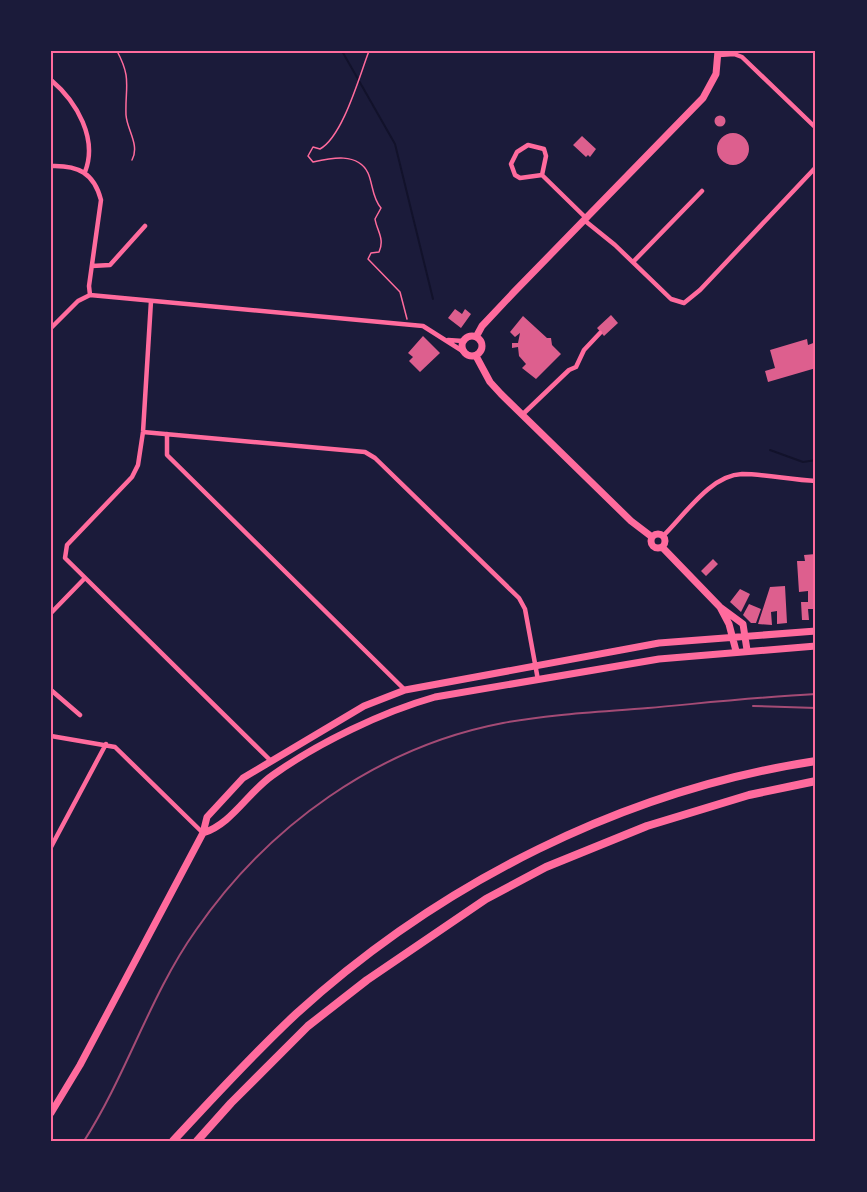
<svg xmlns="http://www.w3.org/2000/svg" width="867" height="1192" viewBox="0 0 867 1192" font-family="'Archivo Narrow',sans-serif">
<style>
.lines{fill:none;stroke-linecap:round;stroke-linejoin:round}
.stream{stroke:#12122b;stroke-width:2}
.building{fill:#dd5f8e}
.path{stroke:#ff6b9d;stroke-width:1.5}
.minor{stroke:#ff6b9d;stroke-width:4.5}
.primary{stroke:#ff6b9d;stroke-width:7}
.motorway{stroke:#ff6b9d;stroke-width:8}
.rail{stroke:#a44b75;stroke-width:2}
.neatline{fill:none;stroke:#ff6b9d;stroke-width:2}
</style>
<rect width="100%" height="100%" fill="#1b1b3a"/>
<g class="lines">
<path class="stream" d="M 342,51 L 395,144 L 433,299
M 770,450 L 803,462 L 816,460"/>
</g>
<path class="building" d="M714.5 121a5.5 5.5 0 1 1 11 0a5.5 5.5 0 1 1-11 0Z
M717 149a16 16 0 1 1 32 0a16 16 0 1 1-32 0Z
M 582,136 L 596,149 L 590,157 L 588,155 L 586,157 L 573,145 Z
M 455,309 L 462,314 L 465,309 L 471,314 L 461,328 L 448,318 Z
M 611,315 L 618,323 L 604,336 L 597,328 Z
M 523,316 L 547,338 L 551,338 L 552,345 L 561,354 L 536,379 L 522,368 L 526,364 L 519,356 L 518,347 L 512,348 L 512,343 L 518,343 L 520,333 L 515,337 L 510,332 Z
M 423,336 L 440,353 L 420,372 L 409,361 L 413,357 L 408,353 Z
M 807,339 L 808,345 L 816,342 L 816,368 L 768,382 L 765,371 L 775,368 L 770,350 Z
M 816,554 L 816,609 L 808,609 L 809,620 L 802,620 L 801,602 L 808,602 L 808,591 L 799,592 L 797,561 L 805,561 L 804,555 Z
M 713,559 L 718,564 L 706,576 L 701,571 Z
M 785,586 L 787,623 L 777,624 L 777,611 L 771,612 L 772,625 L 758,624 L 770,587 Z
M 740,589 L 750,594 L 741,612 L 730,602 Z
M 749,604 L 761,609 L 756,623 L 751,623 L 743,615 Z"/>
<g class="lines">
<path class="path" d="M 117,51 C 132,79 125,86 126,115 C 127,130 140,145 132,160
M 369,51 C 359,77 343,136 320,149 L 313,147 L 308,156 L 313,162 C 331,158 358,152 368,173 C 373,184 372,198 381,208 L 375,219 C 377,231 385,239 379,252 L 371,253 L 368,259 L 400,292 L 407,319"/>
<path class="minor" d="M 719,55 L 734,54 L 742,57 L 816,128
M 51,80 C 77,102 98,139 85,172
M 51,166 C 78,165 94,173 101,200 L 89,286 L 90,295
M 542,175 L 520,178 L 515,175 L 511,164 L 517,152 L 528,145 L 544,149 L 546,156 L 542,175 L 586,218
M 584,220 L 615,245 L 671,299 L 684,303 L 700,290 L 816,167
M 633,262 L 702,191
M 92,266 L 110,265 L 145,226
M 151,301 L 143,432 L 138,465 L 132,477 L 67,545 L 65,558 L 271,761
M 51,328 L 78,301 L 90,295 L 423,326 L 464,352
M 448,340 L 463,341
M 522,415 L 569,370 L 576,367 L 584,350 L 600,333
M 143,432 L 365,452 L 375,458 L 519,598 L 525,609 L 538,680
M 167,434 L 167,455 L 405,690
M 663,536 C 684,516 710,475 742,474 C 766,474 791,480 816,481
M 51,613 L 84,579
M 51,690 L 80,715
M 51,736 L 115,747 L 203,833
M 51,847 L 106,744"/>
<path class="primary" d="M462 346a10 10 0 1 1 20 0a10 10 0 1 1-20 0Z
M 476,337 L 482,326 L 514,292 L 703,98 L 716,74 L 718,51
M 476,356 L 490,382 L 501,394 L 631,521 L 652,537
M651 541a7 7 0 1 1 14 0a7 7 0 1 1-14 0Z
M 662,547 L 720,607 L 743,624 L 747,650
M 720,607 L 729,624 L 736,651
M 203,833 C 232,824 248,792 273,775 C 318,743 382,712 435,697 L 659,659 L 816,646
M 51,1113 L 80,1065 L 203,833 L 207,817 L 243,778 L 364,706 L 405,690 L 659,643 L 816,631"/>
<path class="motorway" d="M 173,1141 C 213,1098 253,1054 296,1014 C 440,883 624,790 816,761
M 197,1141 L 231,1103 L 308,1026 L 367,980 L 486,899 L 546,867 L 647,826 L 749,795 L 816,781"/>
<path class="rail" d="M 753,706 L 816,708
M 84,1141 C 127,1074 150,995 196,930 C 268,826 377,747 503,723 C 551,714 600,712 648,708 C 704,703 760,697 816,694"/>
</g>
<rect width="867" height="1192" fill="none" stroke="#1b1b3a" stroke-width="105"/>
<rect x="52" y="52" width="762" height="1088" class="neatline"/>
</svg>
